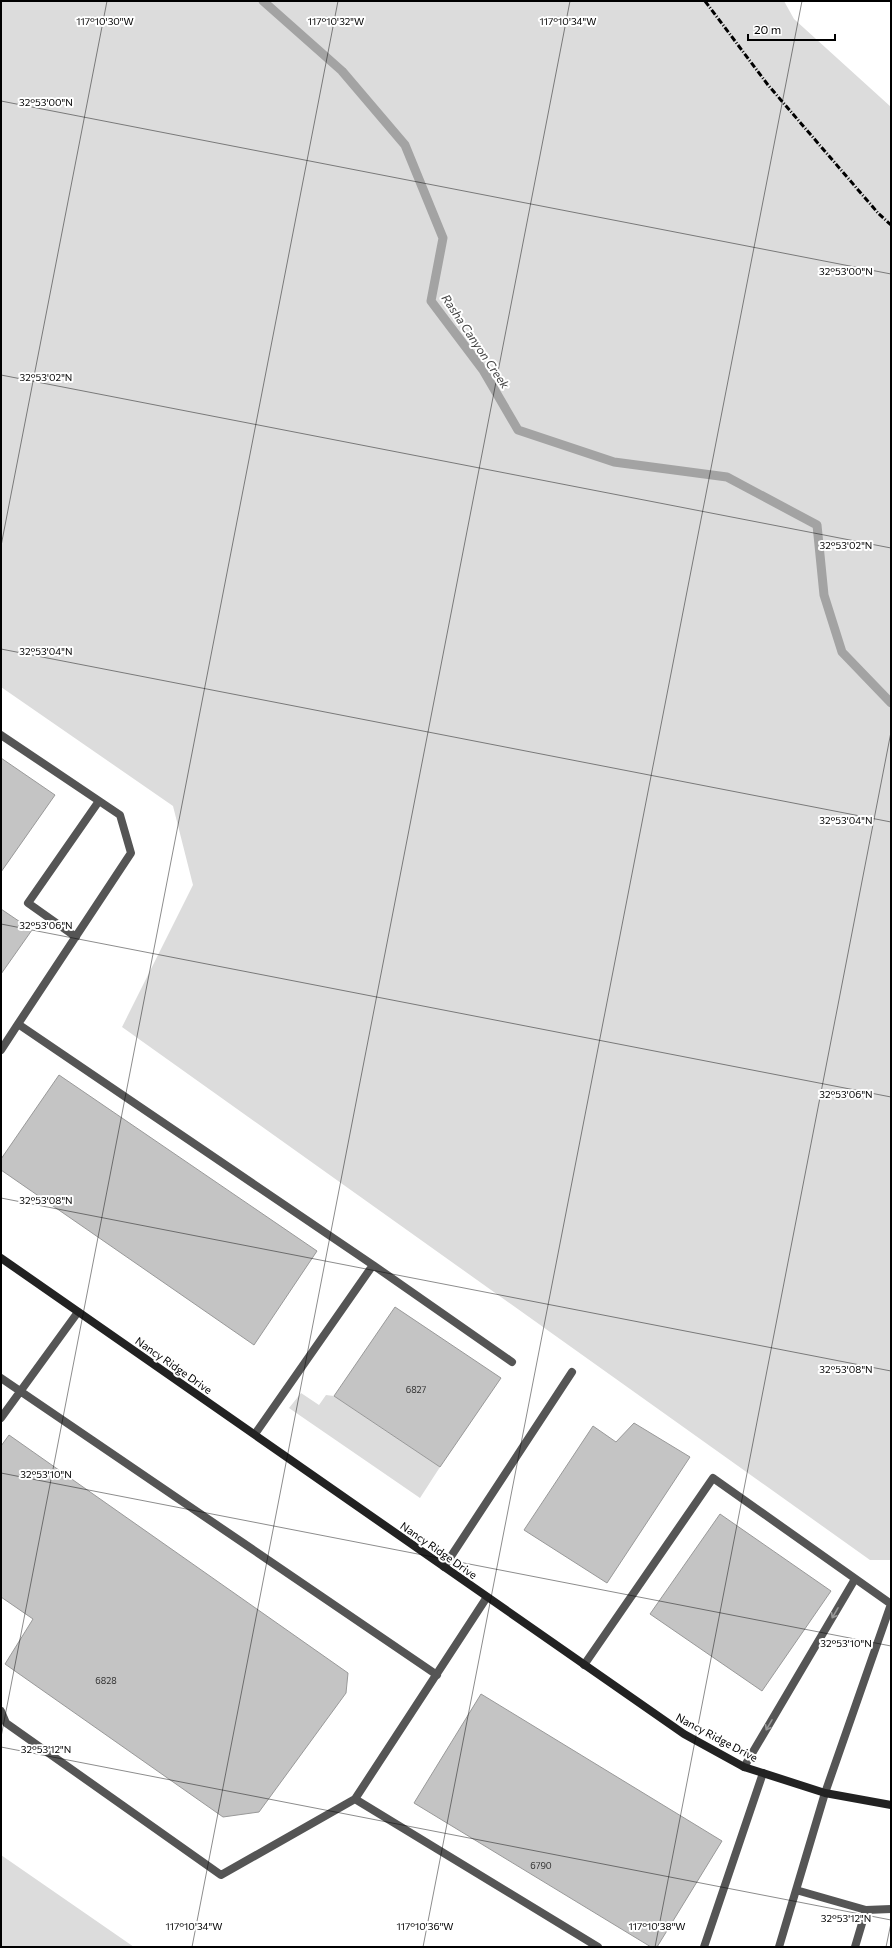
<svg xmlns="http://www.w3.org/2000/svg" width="892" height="1948" viewBox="0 0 892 1948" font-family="Commissioner,sans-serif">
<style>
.green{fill:#dcdcdc}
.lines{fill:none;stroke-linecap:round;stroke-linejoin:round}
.stream{stroke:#a3a3a3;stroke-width:9}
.building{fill:#c4c4c4;stroke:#999}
.lane{stroke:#555;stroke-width:8}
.secondary{stroke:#222;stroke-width:8}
.rail{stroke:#000;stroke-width:3;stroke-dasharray:6 2 1 2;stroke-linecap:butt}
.oneway{stroke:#999}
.ticks{fill:none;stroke:#000;stroke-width:1;stroke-opacity:0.45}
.labels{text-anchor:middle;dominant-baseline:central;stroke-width:4;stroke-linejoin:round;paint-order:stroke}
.number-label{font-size:9px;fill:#313131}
.street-label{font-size:11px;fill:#000;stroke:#fff}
.water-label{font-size:12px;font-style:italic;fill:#444;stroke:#fff}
.ticks-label{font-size:10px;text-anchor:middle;fill:#000;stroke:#fff;stroke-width:4;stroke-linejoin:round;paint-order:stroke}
</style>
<rect width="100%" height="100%" fill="#fff"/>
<path class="green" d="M 1,1 L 784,1 L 794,19 L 891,107 L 891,1560 L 870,1560 L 122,1027 L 193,885 L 173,806 L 1,687 Z
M 301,1393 L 319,1405 L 326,1395 L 334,1396 L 440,1467 L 420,1498 L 289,1408 Z
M 1,1855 L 134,1947 L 1,1947 Z"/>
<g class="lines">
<path class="stream" d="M 263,1 L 342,71 L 405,145 L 443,238 L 431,301 L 483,370 L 518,430 L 614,462 L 727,477 L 817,525 L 824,595 L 842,652 L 891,703"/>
</g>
<path class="building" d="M 1,758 L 55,795 L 1,872 Z
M 1,909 L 32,930 L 1,974 Z
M 59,1075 L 317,1251 L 254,1345 L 1,1170 L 1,1159 Z
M 395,1307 L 501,1378 L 440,1467 L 334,1396 Z
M 634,1423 L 690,1457 L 607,1583 L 524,1530 L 593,1426 L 616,1442 Z
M 9,1435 L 348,1673 L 346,1693 L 259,1812 L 223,1817 L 5,1664 L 33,1619 L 1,1597 L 1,1446 Z
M 720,1514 L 831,1591 L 762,1691 L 650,1614 Z
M 481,1694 L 722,1841 L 657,1947 L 651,1947 L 414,1803 Z"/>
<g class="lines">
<path class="lane" d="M 1,735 L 120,815 L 131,853 L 18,1024
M 76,937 L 28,903 L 99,801
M 1,1050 L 18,1024 L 373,1265 L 255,1434
M 373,1265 L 512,1362
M 1,1378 L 437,1675
M 1,1418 L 78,1312
M 444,1567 L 572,1372
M 487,1597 L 355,1799 L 598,1947
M 584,1665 L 713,1478 L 891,1604 L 825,1793 L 779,1947
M 1,1711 L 6,1723 L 221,1875 L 355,1799
M 744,1767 L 855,1579
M 796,1890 L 866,1910 L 891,1909
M 704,1947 L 763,1773
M 855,1947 L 866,1910"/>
<path class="secondary" d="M 1,1258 L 684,1734 L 744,1767 L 825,1793 L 891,1805"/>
<path class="rail" d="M 705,1 L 768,85 L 878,213 L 891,225"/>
</g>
<defs><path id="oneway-shaft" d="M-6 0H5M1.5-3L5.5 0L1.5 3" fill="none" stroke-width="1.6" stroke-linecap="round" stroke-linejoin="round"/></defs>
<g class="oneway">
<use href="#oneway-shaft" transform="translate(835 1613) rotate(120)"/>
<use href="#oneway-shaft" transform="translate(769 1725) rotate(120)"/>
</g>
<path class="ticks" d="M 1,101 L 891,274M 1,375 L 891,548M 1,546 L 107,1M 1,649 L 891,822M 1,924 L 891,1097M 1,1198 L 891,1371M 1,1473 L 891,1646M 1,1737 L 338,1M 1,1747 L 891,1920M 192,1947 L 570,1M 423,1947 L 802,1M 655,1947 L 891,732M 886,1947 L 891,1923"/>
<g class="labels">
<g class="number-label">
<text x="416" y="1389">6827</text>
<text x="106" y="1680">6828</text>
<text x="541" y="1865">6790</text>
</g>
<g class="street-label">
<text transform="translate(174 1365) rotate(35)">Nancy Ridge Drive</text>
<text transform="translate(439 1550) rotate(35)">Nancy Ridge Drive</text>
<text transform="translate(717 1737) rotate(28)">Nancy Ridge Drive</text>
</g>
<g class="water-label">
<text transform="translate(476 341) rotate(56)">Rasha Canyon Creek</text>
</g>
</g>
<g class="ticks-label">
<text x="105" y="25">117°10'30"W</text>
<text x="336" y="25">117°10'32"W</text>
<text x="568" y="25">117°10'34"W</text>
<text x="46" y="106">32°53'00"N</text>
<text x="846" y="275">32°53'00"N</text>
<text x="46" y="381">32°53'02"N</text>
<text x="846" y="549">32°53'02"N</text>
<text x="46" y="655">32°53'04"N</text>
<text x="846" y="824">32°53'04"N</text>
<text x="46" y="929">32°53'06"N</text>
<text x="846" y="1098">32°53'06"N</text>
<text x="46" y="1204">32°53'08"N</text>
<text x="846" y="1373">32°53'08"N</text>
<text x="46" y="1478">32°53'10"N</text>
<text x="846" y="1647">32°53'10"N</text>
<text x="46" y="1753">32°53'12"N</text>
<text x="846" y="1922">32°53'12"N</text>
<text x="194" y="1930">117°10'34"W</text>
<text x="425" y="1930">117°10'36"W</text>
<text x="657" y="1930">117°10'38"W</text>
</g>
<rect width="892" height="1948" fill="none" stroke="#000000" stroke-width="4"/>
<path d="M748 34v6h87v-6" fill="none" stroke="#000000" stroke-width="2"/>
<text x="754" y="34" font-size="12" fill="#000000" stroke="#ffffff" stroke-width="3" paint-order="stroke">20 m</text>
</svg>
